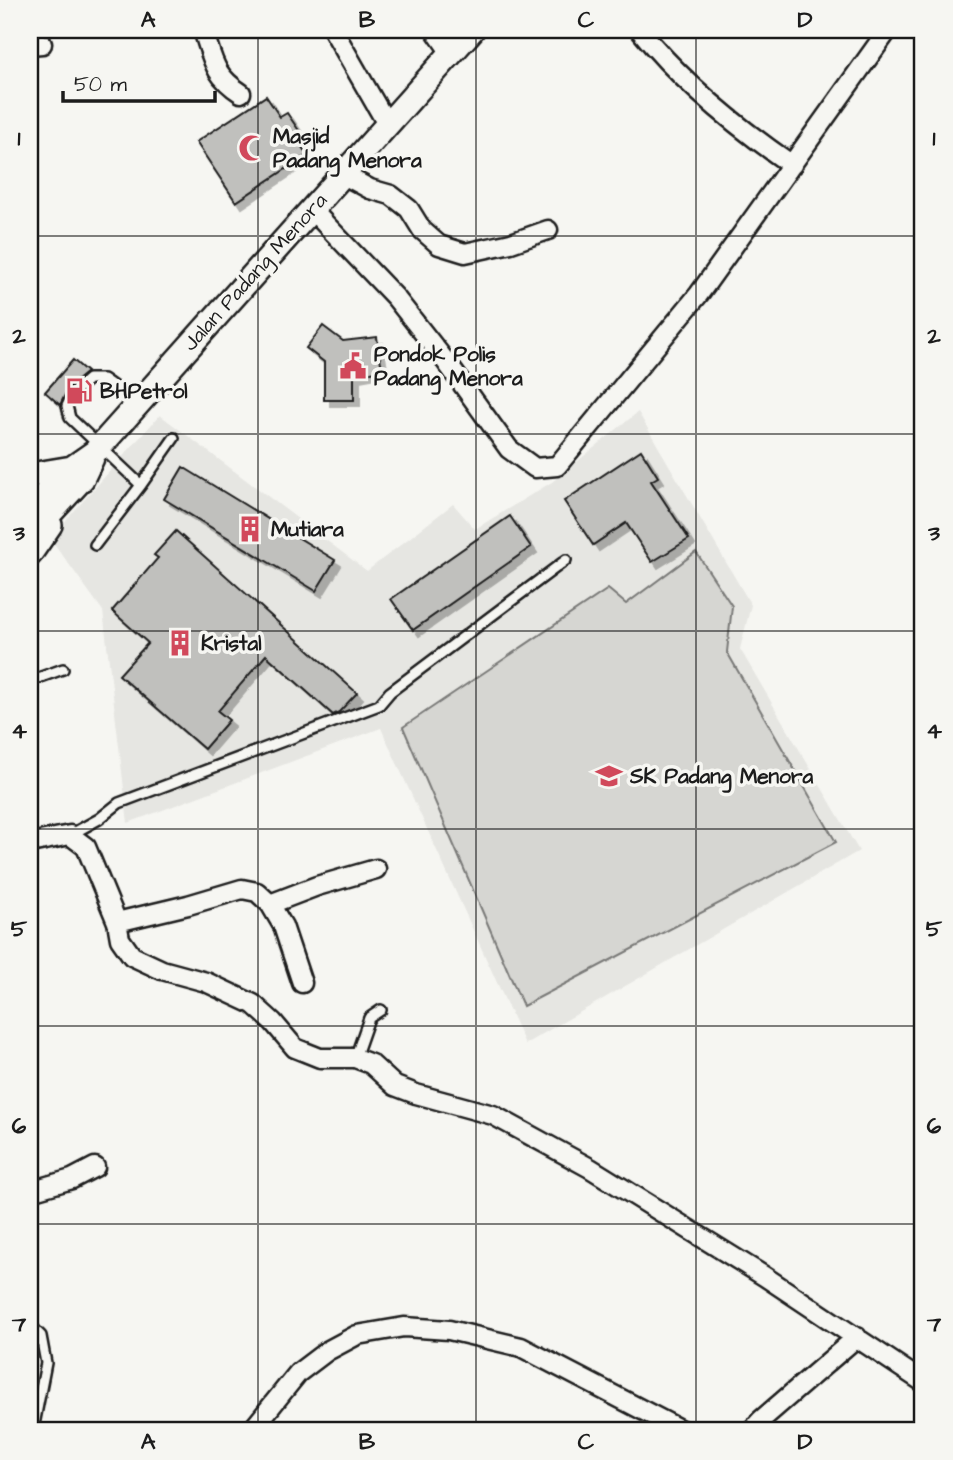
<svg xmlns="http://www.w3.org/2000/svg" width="953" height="1460" viewBox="0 0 953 1460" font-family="'Architects Daughter',sans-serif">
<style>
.built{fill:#e6e6e2}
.green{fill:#d6d6d2;stroke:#797977;stroke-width:2}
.building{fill:#c0c0bd;stroke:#1c1c1c;stroke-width:2;filter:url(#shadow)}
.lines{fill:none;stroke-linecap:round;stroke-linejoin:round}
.service-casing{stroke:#1c1c1c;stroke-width:14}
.minor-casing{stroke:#1c1c1c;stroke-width:23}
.secondary-casing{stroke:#1c1c1c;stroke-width:28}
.service{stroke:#f6f6f2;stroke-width:9}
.minor{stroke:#f6f6f2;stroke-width:18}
.secondary{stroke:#f6f6f2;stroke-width:23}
.grid{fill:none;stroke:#1c1c1c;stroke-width:2;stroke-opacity:0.55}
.labels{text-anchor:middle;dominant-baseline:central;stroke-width:7;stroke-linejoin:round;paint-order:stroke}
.poi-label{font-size:21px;font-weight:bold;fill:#1c1c1c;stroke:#f6f6f2;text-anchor:start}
.street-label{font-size:21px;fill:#1c1c1c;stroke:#f6f6f2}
.neatline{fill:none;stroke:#1c1c1c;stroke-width:2.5}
.grid-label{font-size:23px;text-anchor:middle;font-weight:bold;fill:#1c1c1c}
</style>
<defs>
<filter id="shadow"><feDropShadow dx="6" dy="6" stdDeviation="0" flood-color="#0004"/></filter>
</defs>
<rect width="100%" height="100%" fill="#f6f6f2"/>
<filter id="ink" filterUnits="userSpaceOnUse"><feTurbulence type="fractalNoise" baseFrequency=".0143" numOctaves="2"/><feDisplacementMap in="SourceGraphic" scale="14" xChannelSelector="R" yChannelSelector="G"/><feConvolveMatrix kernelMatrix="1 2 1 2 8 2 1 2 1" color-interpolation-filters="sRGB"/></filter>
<g filter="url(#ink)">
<path class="built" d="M 638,412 L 751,605 L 740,649 L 859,851 L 525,1044 L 381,728 L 128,823 L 103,611 L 50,538 L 160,415 L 367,571 L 453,504 L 475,529 L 552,482 Z"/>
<path class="green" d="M 696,552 L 732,606 L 727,652 L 836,842 L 523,1006 L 403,727 L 608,589 L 626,604 Z"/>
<path class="building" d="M 266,96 L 280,117 L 287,113 L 302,135 L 297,139 L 307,155 L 236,202 L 196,142 Z
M 323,326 L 343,341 L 377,337 L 382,370 L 354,375 L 354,400 L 324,400 L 324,362 L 306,348 Z
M 73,360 L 87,372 L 69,387 L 60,405 L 45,392 Z
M 641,450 L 658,477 L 651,481 L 689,539 L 652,562 L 626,523 L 593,545 L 564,501 Z
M 183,467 L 335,560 L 316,591 L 164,499 Z
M 510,516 L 531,547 L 413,630 L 391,599 Z
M 176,531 L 357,693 L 339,712 L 333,715 L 266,655 L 218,711 L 229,720 L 204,749 L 119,675 L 148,643 L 112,611 L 158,558 L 154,555 Z"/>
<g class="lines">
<g class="service-casing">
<path id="service" d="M 141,485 L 174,438
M 95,545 L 141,485 L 70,418 L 67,406 L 74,392 L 89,379 L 103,379 L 138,404
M 30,681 L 63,669
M 70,835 L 99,819 L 119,803 L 379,705 L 390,692 L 566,560
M 355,1058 L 369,1018 L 381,1010
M 30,1325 L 41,1336 L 46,1363 L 33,1430"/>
</g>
<g class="minor-casing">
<path id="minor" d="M 203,30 C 213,59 213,75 241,93
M 333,30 L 387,124
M 435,30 L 451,53
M 640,30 C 682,83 737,127 792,165
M 30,45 L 42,44
M 342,174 L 370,189 L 391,195 L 409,209 L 422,230 L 439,245 L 465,253 L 511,243 L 548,230
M 311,209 L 395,297 L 447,363 L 509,449 L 535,468 L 557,466 L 699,294 L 888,30
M 30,843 L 70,835 L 86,847 L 117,922 L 120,939 L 132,956 L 162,970 L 206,982 L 253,1004 L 273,1022 L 295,1048 L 320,1058 L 355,1058 L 371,1064 L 395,1086 L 416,1094 L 493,1115 L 590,1168 L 764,1276 L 923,1382
M 270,904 L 283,926 L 302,983
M 117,922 L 188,905 L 242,889 L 257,892 L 270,904 L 317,886 L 376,869
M 30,1191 L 72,1179 L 95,1167
M 252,1430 L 298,1373 L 327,1351 L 357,1335 L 404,1327 L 449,1330 L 521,1347 L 681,1430
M 752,1430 L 761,1420 L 857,1337"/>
</g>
<g class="secondary-casing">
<path id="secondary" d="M 30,475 L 72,468
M 30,509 L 72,468 L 95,452 L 472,30
M 30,535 L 82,479 L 92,458
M 30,554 L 50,525"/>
</g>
<use href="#service" class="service"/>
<use href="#minor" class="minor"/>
<use href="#secondary" class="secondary"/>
</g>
</g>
<path class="grid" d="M 258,30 L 258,1430M 476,30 L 476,1430M 696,30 L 696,1430M 30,236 L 923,236M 30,434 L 923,434M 30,631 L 923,631M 30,829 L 923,829M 30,1026 L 923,1026M 30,1224 L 923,1224"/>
<defs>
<g id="mosque-bare" transform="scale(2.1)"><path d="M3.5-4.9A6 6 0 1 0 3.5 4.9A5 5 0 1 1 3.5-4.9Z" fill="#d1495b" stroke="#f6f6f2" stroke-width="2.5" paint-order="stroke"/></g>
<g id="civic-bare" transform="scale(2.1)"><path d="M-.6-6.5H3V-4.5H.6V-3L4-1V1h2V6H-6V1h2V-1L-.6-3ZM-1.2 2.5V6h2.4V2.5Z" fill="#d1495b" stroke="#f6f6f2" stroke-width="2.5" paint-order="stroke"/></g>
<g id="fuel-bare" transform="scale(2.1)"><path d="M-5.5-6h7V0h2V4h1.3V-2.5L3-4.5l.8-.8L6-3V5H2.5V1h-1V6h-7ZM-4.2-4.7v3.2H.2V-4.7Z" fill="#d1495b" stroke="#f6f6f2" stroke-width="2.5" paint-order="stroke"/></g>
<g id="building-bare" transform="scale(2.1)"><path d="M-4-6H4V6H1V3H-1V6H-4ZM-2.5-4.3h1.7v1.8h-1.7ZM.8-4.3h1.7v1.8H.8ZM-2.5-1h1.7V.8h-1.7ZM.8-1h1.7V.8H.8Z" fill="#d1495b" stroke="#f6f6f2" stroke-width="2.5" paint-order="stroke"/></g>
<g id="school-bare" transform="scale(2.1)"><path d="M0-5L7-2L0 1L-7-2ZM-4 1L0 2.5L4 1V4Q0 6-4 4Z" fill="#d1495b" stroke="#f6f6f2" stroke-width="2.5" paint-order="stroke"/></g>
</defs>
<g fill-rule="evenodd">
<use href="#mosque-bare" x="252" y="148"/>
<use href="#civic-bare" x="353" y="366"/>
<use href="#fuel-bare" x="79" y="391"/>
<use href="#building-bare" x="250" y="529"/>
<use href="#building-bare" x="180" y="643"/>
<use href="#school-bare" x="609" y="776"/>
</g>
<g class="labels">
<g class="poi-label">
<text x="273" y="136">Masjid<tspan x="273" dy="24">Padang Menora</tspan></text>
<text x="374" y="354">Pondok Polis<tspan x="374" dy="24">Padang Menora</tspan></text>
<text x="100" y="391">BHPetrol</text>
<text x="271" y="529">Mutiara</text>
<text x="201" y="643">Kristal</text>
<text x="630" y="776">SK Padang Menora</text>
</g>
<g class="street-label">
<text transform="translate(255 272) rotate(-48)">Jalan Padang Menora</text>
</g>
</g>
<rect width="953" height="1460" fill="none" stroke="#f6f6f2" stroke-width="77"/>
<path d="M63 91v10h152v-10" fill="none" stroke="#1c1c1c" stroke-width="3.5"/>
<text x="74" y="91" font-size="21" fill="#1c1c1c" stroke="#f6f6f2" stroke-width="5" paint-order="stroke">50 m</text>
<rect x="38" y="38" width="876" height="1384" class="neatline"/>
<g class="grid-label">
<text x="148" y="27">A</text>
<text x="367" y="27">B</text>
<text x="586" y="27">C</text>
<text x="805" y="27">D</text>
<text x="19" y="145">1</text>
<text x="934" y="145">1</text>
<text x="19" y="343">2</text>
<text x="934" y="343">2</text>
<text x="19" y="540">3</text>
<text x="934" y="540">3</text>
<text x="19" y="738">4</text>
<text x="934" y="738">4</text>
<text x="19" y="936">5</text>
<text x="934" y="936">5</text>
<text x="19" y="1133">6</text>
<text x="934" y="1133">6</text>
<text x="19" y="1331">7</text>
<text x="934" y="1331">7</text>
<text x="148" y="1449">A</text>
<text x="367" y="1449">B</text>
<text x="586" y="1449">C</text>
<text x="805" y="1449">D</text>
</g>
</svg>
